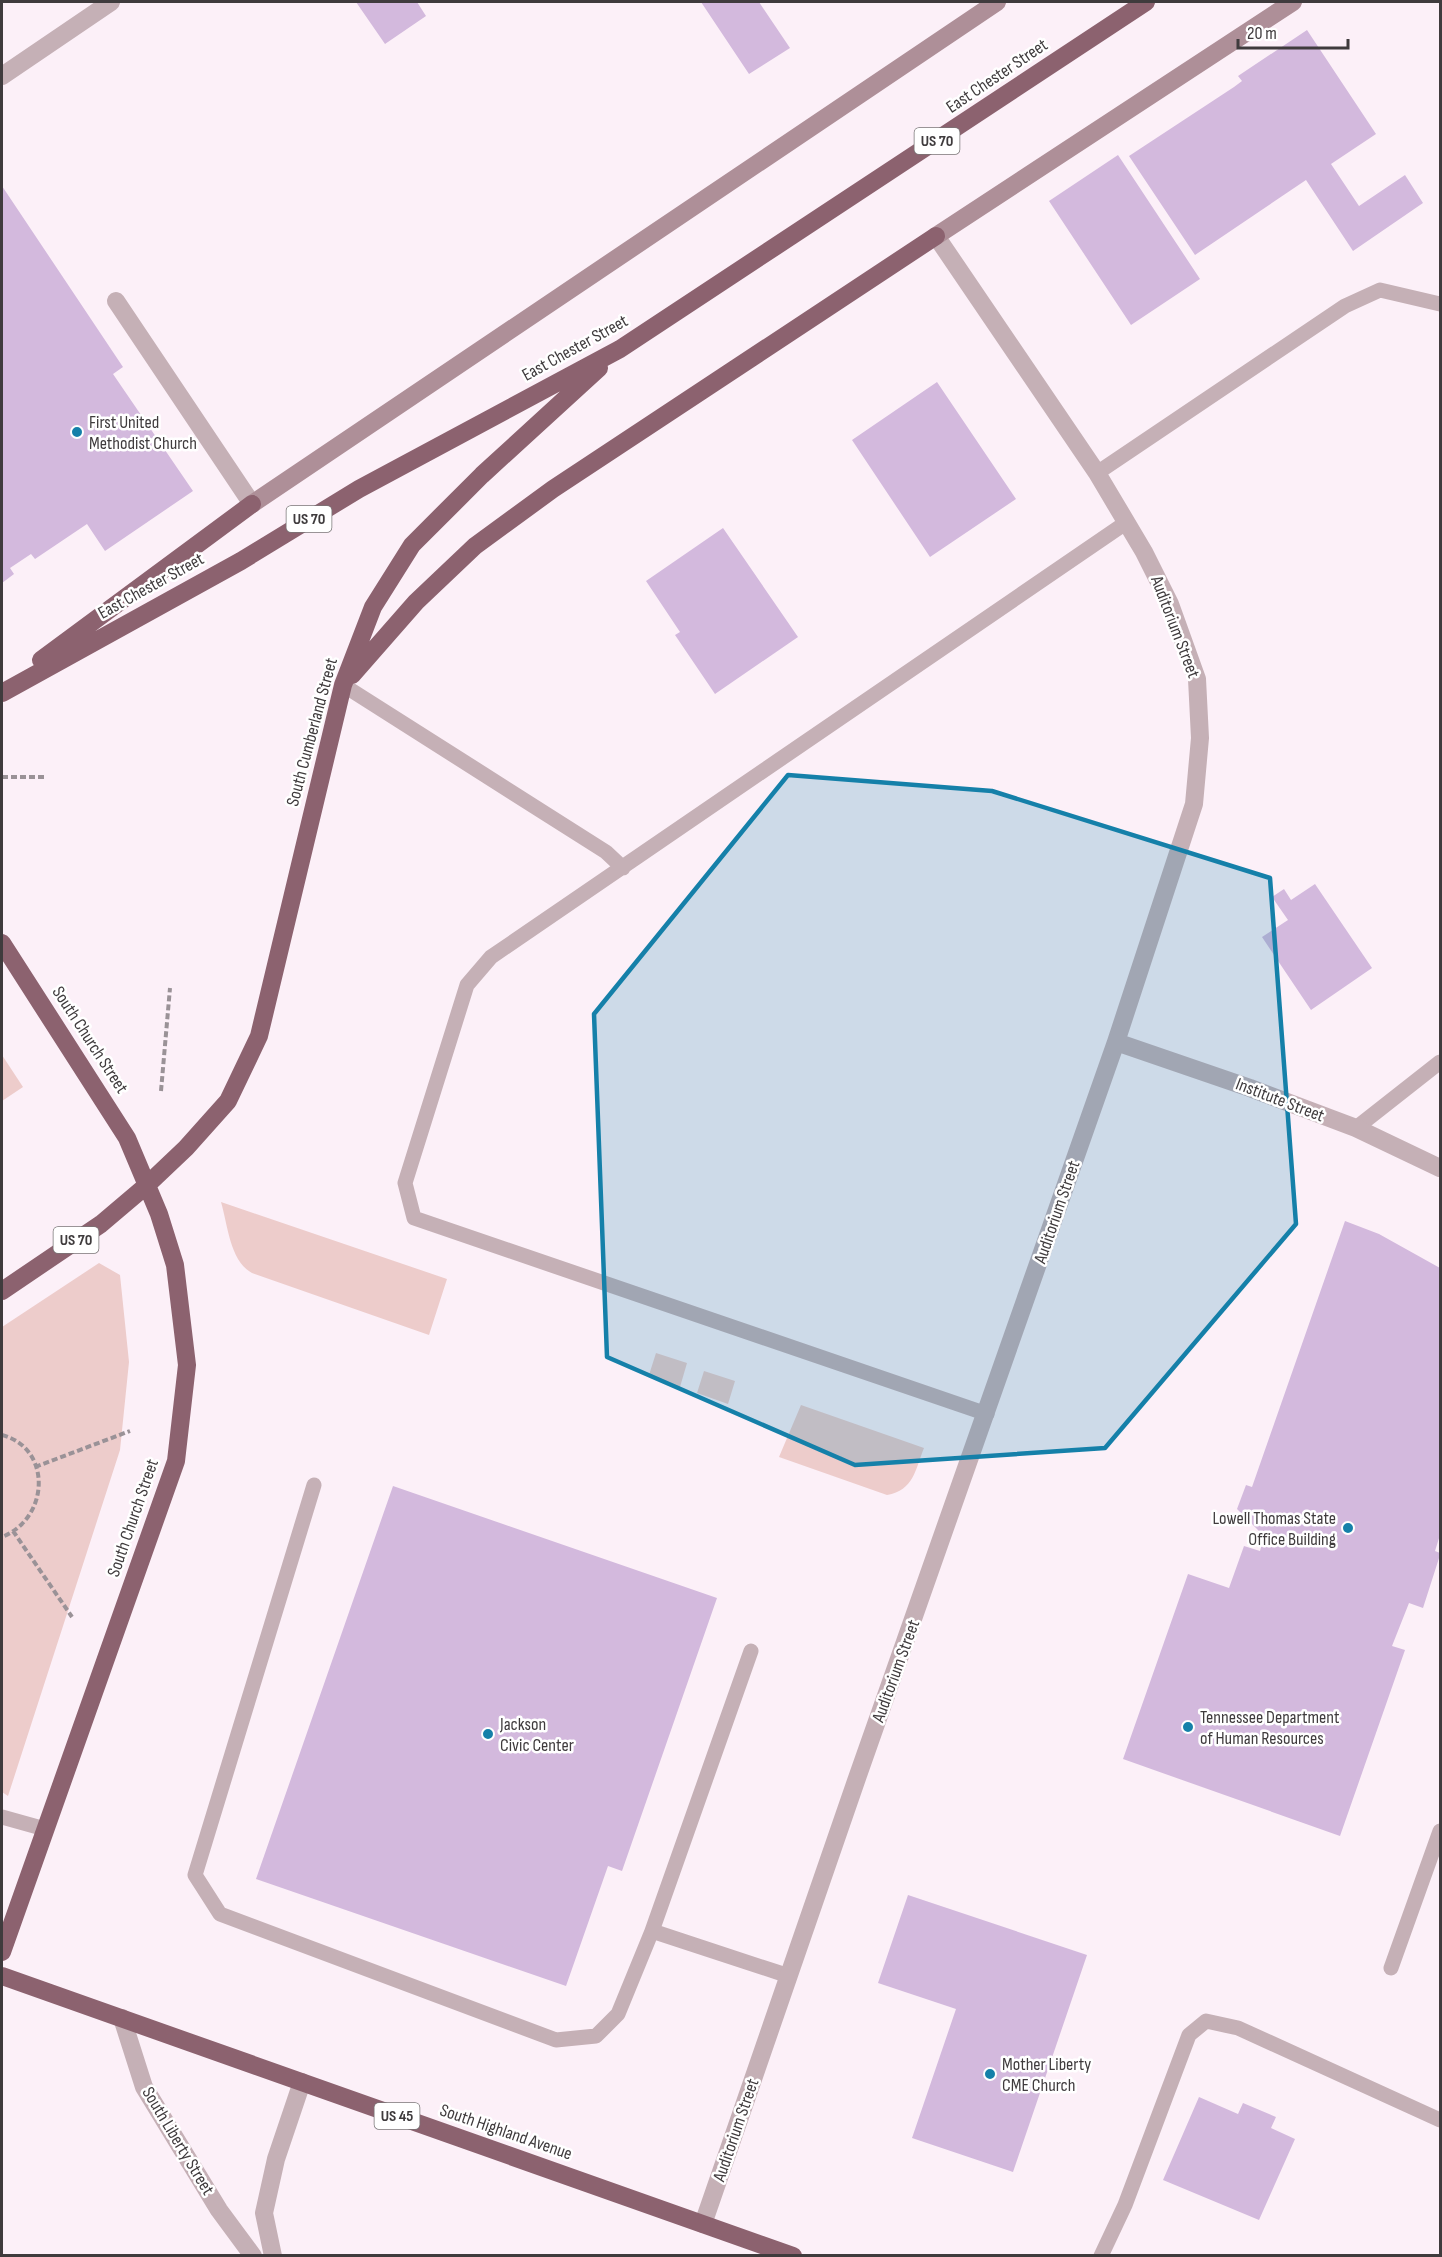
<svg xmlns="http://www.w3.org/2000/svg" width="1442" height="2257" viewBox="0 0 1442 2257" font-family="'Sofia Sans Condensed',sans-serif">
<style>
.green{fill:#edcccb}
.building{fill:#d3b9dd}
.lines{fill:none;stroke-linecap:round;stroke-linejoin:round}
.path{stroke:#9a9297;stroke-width:4;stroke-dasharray:6 3;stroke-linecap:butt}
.lane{stroke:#c5b0b6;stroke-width:15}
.street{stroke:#c5b0b6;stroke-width:18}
.secondary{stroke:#ae8f98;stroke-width:18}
.highway{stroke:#8c626f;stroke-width:18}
.marked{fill:#1580a9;fill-opacity:0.2;stroke:#1580a9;stroke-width:4.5;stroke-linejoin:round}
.poi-dot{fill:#1580a9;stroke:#fff;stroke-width:2}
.labels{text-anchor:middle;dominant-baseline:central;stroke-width:5;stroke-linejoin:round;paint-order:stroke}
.shield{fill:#fff;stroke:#797677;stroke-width:1.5}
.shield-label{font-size:16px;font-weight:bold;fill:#3f3b3d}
.street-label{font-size:18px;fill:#3f3b3d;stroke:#fff}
.poi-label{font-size:18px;fill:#3f3b3d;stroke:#fff;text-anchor:start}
</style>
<rect width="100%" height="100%" fill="#fcf0f8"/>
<path class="green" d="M 2,1055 L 23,1087 L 2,1101 Z
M 221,1202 L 447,1279 L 429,1335 L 252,1273 C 230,1261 228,1226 221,1202 Z
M 99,1263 L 120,1275 L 129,1362 L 120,1450 L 8,1796 L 2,1792 L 2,1327 Z
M 656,1353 L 687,1363 L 680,1387 L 649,1375 Z
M 704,1371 L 735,1381 L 728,1404 L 697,1393 Z
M 801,1405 L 924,1448 C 915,1470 914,1490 887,1495 L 779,1457 Z"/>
<path class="building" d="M 356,2 L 417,2 L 426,16 L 385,44 Z
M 701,2 L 759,2 L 790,48 L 749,74 Z
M 1307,30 L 1376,134 L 1331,164 L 1359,206 L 1405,175 L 1423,203 L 1353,251 L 1306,180 L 1195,255 L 1129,156 L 1234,87 L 1242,81 L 1238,76 Z
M 1118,155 L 1200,279 L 1131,325 L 1049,201 Z
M 2,186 L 123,367 L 113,374 L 193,491 L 105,551 L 87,524 L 35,559 L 31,554 L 10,568 L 14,574 L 2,583 Z
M 937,382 L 1016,499 L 930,557 L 852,440 Z
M 723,528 L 798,637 L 715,694 L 675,635 L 680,632 L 646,581 Z
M 1315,884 L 1372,968 L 1311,1010 L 1262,937 L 1288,920 L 1272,897 L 1284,889 L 1291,900 Z
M 1345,1221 L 1379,1234 L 1440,1268 L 1440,1535 L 1435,1551 L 1440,1553 L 1440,1555 L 1423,1608 L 1409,1603 L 1392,1646 L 1405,1650 L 1340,1836 L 1123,1759 L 1188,1574 L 1229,1588 L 1244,1546 L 1260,1551 L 1264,1536 L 1237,1509 L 1246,1485 L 1252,1487 Z
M 393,1486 L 717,1598 L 622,1871 L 608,1866 L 566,1986 L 256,1879 Z
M 908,1895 L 1087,1955 L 1013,2172 L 912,2138 L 956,2009 L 878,1983 Z
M 1199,2097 L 1238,2114 L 1243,2103 L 1276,2117 L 1271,2128 L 1295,2139 L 1259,2220 L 1163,2180 Z"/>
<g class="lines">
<path class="path" d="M 2,777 L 46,777
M 161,1091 L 170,988
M 2,1435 C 52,1448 50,1518 2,1537
M 35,1467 L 130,1431
M 13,1531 L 72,1617"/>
<path class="lane" d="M 1097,473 L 1345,306 L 1380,290 L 1440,304
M 343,685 L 606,852 L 623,868
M 1356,1128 L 1440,1062
M 987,1414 L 414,1218 L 405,1183 L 467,985 L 491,957 L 1127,522
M 314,1485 L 195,1875 L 220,1914 L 556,2040 L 596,2036 L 618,2014 L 652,1931 L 789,1976
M 2,1817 L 45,1829
M 652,1931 L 751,1651
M 1391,1968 L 1440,1831
M 1101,2256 L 1125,2205 L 1189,2035 L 1206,2021 L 1238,2028 L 1440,2120"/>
<path class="street" d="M 2,76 L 111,2
M 116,301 L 252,504
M 1116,1042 L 1250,1088 L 1356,1128 L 1440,1168
M 122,2018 L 144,2087 L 219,2210 L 253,2256
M 703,2224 L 856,1781 L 1116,1042 L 1194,804 L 1200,738 L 1197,679 L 1170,604 L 1144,552 L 1097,473 L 936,236
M 273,2256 L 264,2213 L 276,2159 L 302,2082"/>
<path class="secondary" d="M 936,236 L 1293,2
M 252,504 L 997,2"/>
<path class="highway" d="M 41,660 L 252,504
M 352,675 L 416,602 L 475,546 L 553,489 L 936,236
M 2,693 L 241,561 L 359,489 L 620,349 L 1146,2
M 2,943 L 127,1138 L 159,1214 L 175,1265 L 187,1365 L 176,1461 L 2,1952
M 2,1291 L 101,1224 L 147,1185 L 186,1148 L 228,1101 L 259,1036 L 343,685 L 373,607 L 412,545 L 482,475 L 599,368
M 2,1976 L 793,2256"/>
</g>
<path class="marked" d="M 788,775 L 992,791 L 1270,878 L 1296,1224 L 1105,1448 L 855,1465 L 607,1357 L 594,1014 Z"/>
<g class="poi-dot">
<circle cx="77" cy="432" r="6"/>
<circle cx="1348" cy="1528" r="6"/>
<circle cx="1188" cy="1727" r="6"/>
<circle cx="488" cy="1734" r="6"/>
<circle cx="990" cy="2074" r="6"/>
</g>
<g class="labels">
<g class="shield">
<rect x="914.5" y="128" width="45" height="26" rx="4.5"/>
<rect x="286.5" y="506" width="45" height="26" rx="4.5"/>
<rect x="53.5" y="1227" width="45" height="26" rx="4.5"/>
<rect x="374.5" y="2103" width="45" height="26" rx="4.5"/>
</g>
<g class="shield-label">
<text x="937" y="141">US 70</text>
<text x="309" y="519">US 70</text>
<text x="76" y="1240">US 70</text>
<text x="397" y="2116">US 45</text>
</g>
<g class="street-label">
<text transform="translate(997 76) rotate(-34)">East Chester Street</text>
<text transform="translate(575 348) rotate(-29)">East Chester Street</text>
<text transform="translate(151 586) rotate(-29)">East Chester Street</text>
<text transform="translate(1175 627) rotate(69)">Auditorium Street</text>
<text transform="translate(312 732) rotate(-75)">South Cumberland Street</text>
<text transform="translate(90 1040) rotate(57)">South Church Street</text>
<text transform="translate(1280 1100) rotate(21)">Institute Street</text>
<text transform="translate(1057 1212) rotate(-71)">Auditorium Street</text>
<text transform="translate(133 1518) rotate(-71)">South Church Street</text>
<text transform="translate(896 1671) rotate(-70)">Auditorium Street</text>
<text transform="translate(736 2130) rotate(-71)">Auditorium Street</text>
<text transform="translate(506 2132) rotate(19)">South Highland Avenue</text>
<text transform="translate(178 2141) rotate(59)">South Liberty Street</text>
</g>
<g class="poi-label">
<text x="89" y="422">First United<tspan x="89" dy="21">Methodist Church</tspan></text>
<text x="1336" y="1518" text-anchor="end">Lowell Thomas State<tspan x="1336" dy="21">Office Building</tspan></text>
<text x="1200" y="1717">Tennessee Department<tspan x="1200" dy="21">of Human Resources</tspan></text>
<text x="500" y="1724">Jackson<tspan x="500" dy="21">Civic Center</tspan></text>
<text x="1002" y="2064">Mother Liberty<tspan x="1002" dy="21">CME Church</tspan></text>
</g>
</g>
<rect width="1442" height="2257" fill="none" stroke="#3f3b3d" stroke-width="6"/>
<path d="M1238 39v9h110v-9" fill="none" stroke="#3f3b3d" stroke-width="3"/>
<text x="1247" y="39" font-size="18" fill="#3f3b3d" stroke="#ffffff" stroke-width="4.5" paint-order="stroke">20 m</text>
</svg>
